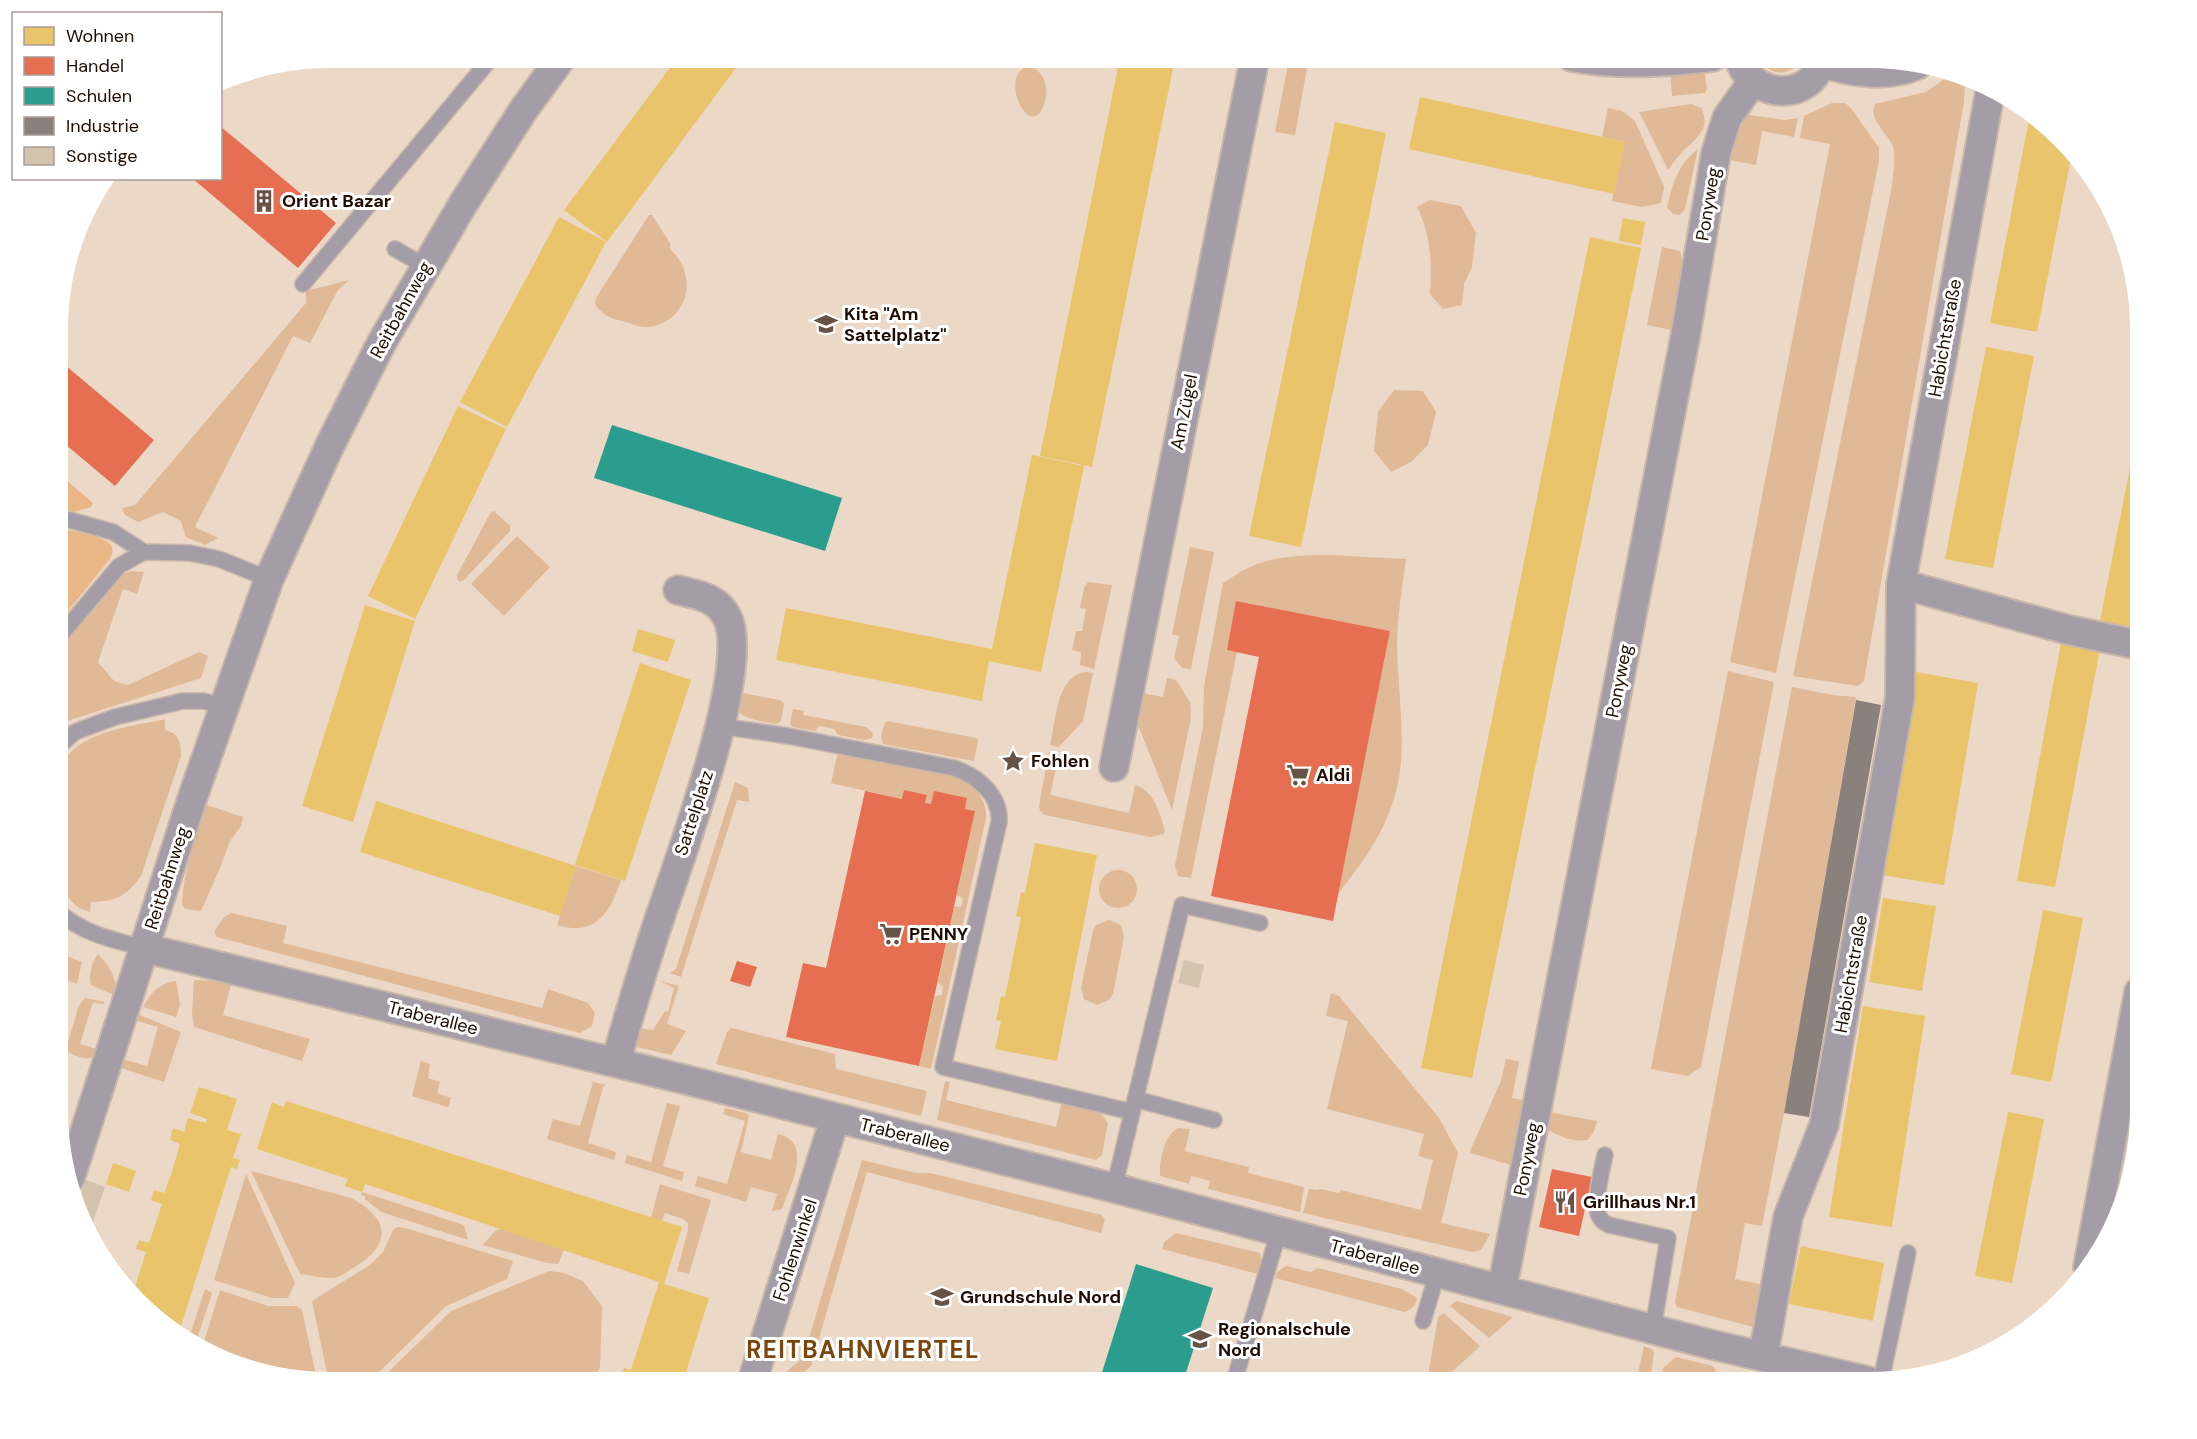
<svg xmlns="http://www.w3.org/2000/svg" width="2197" height="1439" viewBox="0 0 2197 1439" font-family="'DM Sans',sans-serif">
<style>
.green{fill:#e0b996}
.forest{fill:#e9b686}
.homes{fill:#e9c46a}
.shops{fill:#e76f51}
.schools{fill:#2a9d8f}
.industry{fill:#8a817c}
.building{fill:#d3c3ad}
.lines{fill:none;stroke-linecap:round;stroke-linejoin:round}
.lane-casing{stroke:#c8b7aa;stroke-width:18}
.street-casing{stroke:#c8b7aa;stroke-width:32}
.lane{stroke:#a49ca6;stroke-width:15}
.street{stroke:#a49ca6;stroke-width:28}
.labels{text-anchor:middle;dominant-baseline:central;stroke-width:6;stroke-linejoin:round;paint-order:stroke}
.poi-label{font-size:18px;font-weight:bold;fill:#200b00;stroke:#fff;text-anchor:start}
.street-label{font-size:18px;fill:#200b00;stroke:#fff}
.district-label{font-size:24px;font-weight:bold;letter-spacing:1.5px;fill:#7a460b;stroke:#fff}
</style>
<rect width="100%" height="100%" fill="#ecd8c6"/>
<path class="green" d="M 1267,57 L 1309,57 L 1295,135 L 1275,132 L 1288,64 L 1266,60 Z
M 1757,57 L 1804,57 C 1793,77 1768,78 1757,57 Z
M 1031,66 C 1048,75 1050,95 1041,111 C 1026,136 997,70 1031,66 Z
M 1704,69 L 1707,89 L 1705,93 L 1672,96 L 1670,72 Z
M 1956,71 L 1965,76 L 1964,102 L 1864,681 L 1858,686 L 1793,676 L 1892,186 C 1893,174 1896,158 1893,147 C 1888,133 1868,120 1875,104 L 1926,92 Z
M 1832,103 L 1845,103 L 1851,108 L 1879,148 L 1879,161 L 1776,673 L 1730,662 L 1830,144 L 1800,138 L 1804,116 Z
M 1691,104 L 1701,108 C 1712,128 1696,138 1684,150 C 1678,156 1673,163 1668,170 L 1639,112 Z
M 1608,108 L 1622,111 L 1635,121 L 1664,187 L 1661,203 L 1642,207 L 1612,201 L 1625,142 L 1602,137 Z
M 1742,114 L 1785,120 L 1798,118 L 1794,137 L 1762,131 L 1756,165 L 1726,159 Z
M 1698,149 L 1685,209 L 1679,215 L 1673,214 L 1667,207 C 1673,183 1678,164 1698,149 Z
M 1430,200 L 1461,206 L 1476,233 L 1472,267 L 1464,284 L 1462,305 L 1443,309 L 1430,294 C 1432,263 1431,235 1417,207 Z
M 649,215 L 652,215 L 670,243 L 670,249 C 699,275 689,321 649,327 C 638,328 631,323 622,321 C 611,319 601,314 595,304 L 596,298 Z
M 1662,247 L 1680,251 L 1684,269 L 1672,330 L 1647,325 Z
M 349,280 L 338,290 L 310,343 L 293,336 L 195,527 L 218,538 L 205,545 L 186,537 L 181,521 L 163,512 L 138,522 L 125,515 L 122,508 L 135,505 L 306,303 L 306,291 Z
M 1394,390 L 1423,391 L 1436,412 L 1428,445 L 1411,462 L 1391,472 L 1374,451 L 1378,412 Z
M 494,511 L 510,526 L 510,531 L 463,581 L 460,582 L 457,579 L 457,575 L 491,512 Z
M 517,536 L 550,567 L 504,616 L 471,584 Z
M 1190,547 L 1214,552 L 1191,669 L 1182,668 L 1174,658 L 1179,636 L 1172,634 Z
M 1329,555 L 1406,559 C 1402,587 1398,614 1397,641 C 1397,684 1407,742 1398,783 C 1388,829 1366,858 1338,894 L 1390,631 L 1237,601 L 1227,650 L 1237,652 L 1191,878 L 1178,876 L 1175,865 L 1203,727 L 1204,686 L 1223,583 C 1231,578 1239,572 1248,568 C 1272,556 1303,555 1329,555 Z
M 131,571 L 144,572 L 137,594 L 123,589 L 98,662 L 114,681 L 128,685 L 199,652 L 208,656 L 201,678 L 70,720 L 59,729 L 59,648 L 120,575 Z
M 1088,582 L 1112,585 L 1094,669 L 1080,665 L 1081,652 L 1072,650 L 1076,631 L 1082,631 L 1086,609 L 1080,608 L 1084,588 Z
M 1728,671 L 1774,682 L 1701,1067 L 1688,1076 L 1651,1069 Z
M 1086,672 L 1093,673 L 1083,721 L 1059,747 L 1050,745 C 1056,722 1056,675 1086,672 Z
M 1167,678 L 1176,680 L 1190,702 L 1191,718 L 1172,810 L 1136,720 L 1141,693 L 1163,697 Z
M 1792,687 L 1832,695 L 1856,697 L 1784,1113 L 1762,1226 L 1745,1223 L 1735,1279 L 1769,1286 L 1761,1329 L 1677,1307 L 1675,1302 Z
M 736,692 L 780,700 L 784,704 L 781,721 L 777,724 C 763,721 745,721 735,708 Z
M 793,709 L 804,711 L 803,715 L 866,727 L 873,733 L 872,738 L 864,740 L 838,735 L 834,729 L 819,726 L 815,731 L 793,727 L 790,724 Z
M 165,719 L 165,730 C 179,733 181,743 181,756 L 141,876 C 126,897 116,901 91,902 L 90,912 C 50,904 59,840 59,810 C 59,798 56,780 59,768 C 61,763 69,754 73,750 C 96,729 136,726 165,719 Z
M 887,721 L 976,738 L 978,741 L 974,761 L 883,744 C 880,738 882,726 887,721 Z
M 842,752 L 953,776 C 972,784 987,796 986,818 L 931,1069 L 919,1066 L 935,996 L 942,995 L 943,987 L 938,982 L 954,906 L 961,907 L 963,899 L 957,895 L 975,811 L 965,809 L 967,798 L 931,804 L 925,803 L 927,795 L 902,799 L 831,783 L 837,756 Z
M 1049,752 L 1059,754 L 1065,759 L 1056,769 L 1050,795 L 1129,813 L 1135,785 C 1154,790 1160,814 1165,831 L 1164,834 L 1150,837 L 1045,815 L 1040,811 L 1039,806 Z
M 735,782 L 748,788 L 749,802 L 737,800 L 681,977 L 670,973 L 676,969 Z
M 207,805 L 243,817 L 241,826 L 230,841 L 220,868 L 201,911 L 185,909 L 182,905 C 183,870 196,838 207,805 Z
M 576,866 L 621,880 C 610,913 595,937 557,925 Z
M1099 889a19 19 0 1 1 38 0a19 19 0 1 1-38 0Z
M 231,913 L 287,926 L 283,943 L 542,1008 L 548,989 L 588,1003 L 595,1013 L 592,1026 L 580,1033 L 217,937 L 214,932 L 223,918 Z
M 1109,920 L 1121,925 L 1124,937 L 1113,994 L 1109,1000 L 1097,1005 L 1084,999 L 1081,988 L 1093,931 L 1096,925 Z
M 59,953 L 82,962 L 77,984 L 59,978 Z
M 98,954 C 109,965 118,980 116,996 L 91,985 C 88,975 92,962 98,954 Z
M 194,980 L 218,981 L 231,984 L 223,1015 L 310,1039 L 302,1061 L 194,1027 L 192,1014 Z
M 176,981 L 180,1005 L 176,1017 L 143,1007 C 150,993 160,983 176,981 Z
M 660,981 L 679,986 L 667,1024 L 686,1031 L 671,1055 L 636,1047 L 633,1037 L 638,1028 L 653,1030 L 665,1011 L 668,1012 L 674,988 Z
M 1331,993 L 1339,996 L 1439,1118 L 1458,1153 L 1441,1223 L 1490,1234 L 1481,1250 L 1472,1252 L 1303,1213 L 1309,1189 L 1316,1190 L 1321,1189 L 1339,1193 L 1341,1190 L 1421,1210 L 1433,1160 L 1418,1156 L 1424,1134 L 1327,1109 L 1348,1021 L 1326,1016 Z
M 85,998 L 105,1002 L 103,1004 L 93,1002 L 80,1044 L 100,1050 L 96,1057 C 86,1060 73,1057 66,1049 L 79,1005 Z
M 137,1014 L 181,1032 L 164,1082 L 121,1068 L 120,1063 L 122,1059 L 147,1066 L 158,1027 L 134,1020 Z
M 731,1028 L 835,1054 L 836,1069 L 927,1091 L 921,1116 L 716,1064 L 727,1032 Z
M 1506,1059 L 1519,1061 L 1512,1098 L 1523,1100 L 1511,1165 L 1471,1153 L 1470,1151 L 1501,1081 Z
M 421,1061 L 430,1064 L 428,1078 L 440,1082 L 437,1093 L 451,1098 L 448,1107 L 412,1096 Z
M 590,1081 L 606,1085 L 603,1087 L 588,1143 L 616,1152 L 614,1160 L 547,1139 L 553,1119 L 580,1126 L 593,1083 Z
M 945,1081 L 950,1082 L 946,1100 L 1056,1127 L 1062,1101 C 1083,1105 1096,1104 1108,1123 L 1102,1155 L 1096,1160 L 937,1120 Z
M 667,1103 L 680,1106 L 663,1166 L 684,1172 L 682,1181 L 625,1163 L 627,1155 L 651,1162 Z
M 725,1108 L 746,1113 L 749,1116 L 741,1152 L 771,1160 L 778,1134 C 814,1142 790,1186 782,1209 L 772,1211 L 777,1194 L 751,1187 L 746,1202 L 695,1186 L 698,1176 L 727,1184 L 745,1121 L 723,1114 Z
M 1543,1111 L 1597,1121 L 1594,1131 L 1588,1140 C 1573,1142 1558,1137 1546,1128 Z
M 1178,1128 L 1190,1129 L 1185,1151 L 1249,1167 L 1248,1173 L 1304,1187 L 1300,1212 L 1208,1189 L 1210,1181 L 1191,1176 L 1189,1184 L 1160,1176 C 1159,1161 1164,1135 1178,1128 Z
M 862,1160 L 916,1173 L 930,1173 L 1102,1215 L 1105,1220 L 1101,1233 L 867,1172 L 811,1366 L 792,1382 L 783,1382 L 786,1372 L 803,1358 Z
M 251,1171 L 351,1198 C 391,1219 392,1245 353,1268 C 348,1271 342,1276 337,1277 C 328,1280 311,1275 300,1274 Z
M 246,1174 L 295,1283 L 288,1298 L 272,1298 L 214,1280 Z
M 660,1184 L 711,1200 L 689,1274 L 677,1271 L 688,1230 L 688,1223 L 683,1219 L 665,1213 L 662,1221 L 651,1218 Z
M 362,1192 L 464,1225 L 468,1240 L 381,1212 L 365,1199 L 365,1196 L 361,1195 Z
M 397,1227 L 405,1228 L 513,1261 L 507,1279 L 446,1306 L 369,1382 L 359,1382 L 327,1373 L 312,1301 L 370,1265 L 383,1252 L 393,1230 Z
M 502,1229 L 564,1250 L 558,1264 L 547,1263 L 483,1245 L 495,1231 Z
M 1176,1233 L 1260,1253 L 1261,1260 L 1258,1274 L 1162,1249 L 1164,1242 Z
M 1286,1266 L 1311,1272 L 1318,1268 L 1402,1289 L 1417,1298 C 1416,1305 1412,1309 1405,1312 L 1275,1278 L 1277,1272 Z
M 549,1271 L 564,1273 L 583,1281 L 602,1306 L 600,1367 L 593,1382 L 378,1382 L 451,1311 Z
M 205,1289 L 212,1293 L 195,1345 L 188,1341 Z
M 220,1290 L 268,1306 L 296,1306 L 302,1310 L 317,1380 L 241,1368 L 202,1348 Z
M 1456,1301 L 1513,1317 L 1489,1338 L 1450,1306 Z
M 1444,1313 L 1480,1346 L 1441,1382 L 1427,1382 L 1438,1317 Z
M 1644,1346 L 1653,1350 L 1654,1353 L 1650,1382 L 1636,1382 Z
M 1676,1357 L 1713,1366 L 1723,1381 L 1661,1382 L 1663,1368 Z"/>
<path class="forest" d="M 59,474 L 93,503 L 91,507 L 74,512 L 59,507 Z
M 59,528 C 71,531 104,536 111,545 C 114,550 112,554 110,559 L 59,622 Z"/>
<path class="homes" d="M 678,57 L 744,57 L 607,242 L 564,210 Z
M 1120,57 L 1142,57 L 1174,63 L 1092,467 L 1040,456 Z
M 1420,97 L 1625,142 L 1614,194 L 1409,149 Z
M 2030,114 L 2071,158 L 2037,332 L 1990,323 Z
M 1335,122 L 1386,133 L 1301,547 L 1249,536 Z
M 559,217 L 606,242 L 507,427 L 460,402 Z
M 1623,218 L 1645,222 L 1641,245 L 1619,241 Z
M 1590,237 L 1641,248 L 1472,1078 L 1421,1068 Z
M 1986,347 L 2034,356 L 1993,568 L 1945,559 Z
M 458,406 L 506,429 L 415,619 L 368,596 Z
M 2138,426 L 2139,426 L 2139,634 L 2099,626 Z
M 1032,455 L 1084,466 L 1041,672 L 989,661 L 982,701 L 776,660 L 786,608 L 992,649 Z
M 365,605 L 415,621 L 353,822 L 302,806 Z
M 638,629 L 675,640 L 668,662 L 632,651 Z
M 2061,642 L 2100,649 L 2055,887 L 2017,881 Z
M 640,663 L 691,680 L 625,881 L 575,865 Z
M 1916,672 L 1978,683 L 1944,885 L 1882,875 Z
M 376,801 L 576,866 L 560,916 L 360,852 Z
M 1035,843 L 1097,855 L 1057,1061 L 995,1049 L 1001,1021 L 996,1020 L 1001,996 L 1005,997 L 1021,917 L 1016,916 L 1021,892 L 1025,893 Z
M 1883,898 L 1936,906 L 1922,991 L 1869,982 Z
M 2043,910 L 2083,918 L 2051,1082 L 2011,1074 Z
M 1863,1006 L 1925,1016 L 1892,1227 L 1829,1217 Z
M 199,1087 L 237,1099 L 227,1130 L 241,1134 L 233,1158 L 240,1160 L 237,1169 L 231,1167 L 178,1336 L 134,1290 L 146,1252 L 136,1249 L 139,1240 L 149,1243 L 162,1204 L 151,1200 L 154,1190 L 164,1193 L 172,1172 L 180,1144 L 170,1140 L 173,1128 L 184,1132 L 188,1118 L 206,1123 L 207,1119 L 190,1113 Z
M 286,1101 L 682,1227 L 664,1284 L 709,1298 L 683,1382 L 620,1381 L 624,1368 L 631,1370 L 659,1282 L 365,1184 L 362,1192 L 345,1186 L 348,1179 L 257,1149 L 272,1102 L 284,1107 Z
M 2008,1112 L 2044,1119 L 2012,1283 L 1975,1276 Z
M 113,1163 L 136,1171 L 129,1192 L 106,1184 Z
M 1801,1246 L 1884,1263 L 1873,1321 L 1789,1304 Z"/>
<path class="shops" d="M 220,126 L 336,223 L 298,268 L 192,178 L 220,178 Z
M 59,360 L 154,440 L 115,486 L 59,439 Z
M 1236,601 L 1390,631 L 1333,921 L 1211,896 L 1259,657 L 1227,650 Z
M 904,790 L 927,795 L 925,803 L 931,804 L 934,791 L 967,798 L 965,809 L 975,811 L 919,1066 L 786,1037 L 803,963 L 826,968 L 865,791 L 902,799 Z
M 737,961 L 757,967 L 750,987 L 730,981 Z
M 1552,1169 L 1592,1177 L 1579,1236 L 1539,1227 Z"/>
<path class="schools" d="M 612,425 L 842,498 L 825,551 L 594,478 Z
M 1136,1264 L 1213,1288 L 1183,1382 L 1099,1382 Z"/>
<path class="industry" d="M 1856,700 L 1881,705 L 1809,1117 L 1784,1113 Z"/>
<path class="building" d="M 1184,960 L 1204,965 L 1199,988 L 1178,983 Z
M 86,1180 L 105,1187 L 89,1233 L 78,1202 Z"/>
<g class="lines">
<g class="lane-casing">
<path id="lane" d="M 395,249 L 425,266
M 303,284 L 492,57
M 59,517 L 113,532 L 144,552
M 59,637 L 119,566 L 144,552 L 190,553 L 219,559 L 269,579
M 720,726 L 788,736 L 954,768 C 977,776 1001,795 999,822 L 943,1067 L 1132,1112
M 59,746 L 75,732 L 115,717 L 183,701 L 204,701 L 224,707
M 59,912 C 83,934 114,940 144,948
M 1135,1099 L 1214,1120
M 1605,1155 C 1602,1169 1593,1205 1599,1216 C 1601,1221 1605,1223 1609,1225 L 1668,1238 L 1653,1329
M 1114,1188 L 1182,905 L 1260,923
M 1423,1321 L 1437,1274
M 1881,1381 L 1908,1253
M 1234,1382 L 1279,1231"/>
</g>
<g class="street-casing">
<path id="street" d="M 1572,57 C 1619,66 1665,62 1712,57
M 1739,57 C 1750,101 1815,103 1822,57
M 1821,62 C 1851,73 1888,78 1917,65
M 1901,584 L 2069,630 L 2139,645
M 1114,767 L 1255,57
M 144,948 L 687,1080 L 1114,1188 L 1709,1344 L 1868,1381
M 616,1062 C 628,1018 641,975 655,932 C 674,873 753,668 727,617 C 717,597 697,595 678,590
M 70,1178 L 193,796 L 269,579 L 330,445 L 382,342 L 463,204 L 524,109 L 562,57
M 2088,1267 L 2139,992
M 1502,1289 L 1685,338 L 1716,153 L 1727,118 L 1753,81
M 1763,1357 L 1788,1217 L 1824,1125 L 1900,697 L 1901,584 L 1990,92
M 752,1382 L 835,1118"/>
</g>
<use href="#lane" class="lane"/>
<use href="#street" class="street"/>
</g>
<defs>
<g id="building-bare" transform="scale(1.8)"><path d="M-4-6H4V6H1V3H-1V6H-4ZM-2.5-4.3h1.7v1.8h-1.7ZM.8-4.3h1.7v1.8H.8ZM-2.5-1h1.7V.8h-1.7ZM.8-1h1.7V.8H.8Z" fill="#675345" stroke="#fff" stroke-width="2.5" paint-order="stroke"/></g>
<g id="school-bare" transform="scale(1.8)"><path d="M0-5L7-2L0 1L-7-2ZM-4 1L0 2.5L4 1V4Q0 6-4 4Z" fill="#675345" stroke="#fff" stroke-width="2.5" paint-order="stroke"/></g>
<g id="sight-bare" transform="scale(1.8)"><path d="M0-6L1.8-2.2L6-1.7L2.9 1.2L3.7 5.4L0 3.3L-3.7 5.4L-2.9 1.2L-6-1.7L-1.8-2.2Z" fill="#675345" stroke="#fff" stroke-width="2.5" paint-order="stroke"/></g>
<g id="supermarket-bare" transform="scale(1.8)"><path d="M-6-5.5h2.5l.6 2H6L4.5 2H-2.5L-4.4-4H-6ZM-1.5 3.2a1.3 1.3 0 1 0 .1 0ZM3 3.2a1.3 1.3 0 1 0 .1 0Z" fill="#675345" stroke="#fff" stroke-width="2.5" paint-order="stroke"/></g>
<g id="restaurant-bare" transform="scale(1.8)"><path d="M-5-6h1v4h1v-4h1v4h1v-4h1v5L-1.5 .5V6h-2V.5L-5-1ZM5-6V6H3V1.5H1.5Q1.5-4 5-6Z" fill="#675345" stroke="#fff" stroke-width="2.5" paint-order="stroke"/></g>
</defs>
<g fill-rule="evenodd">
<use href="#building-bare" x="264" y="201"/>
<use href="#school-bare" x="826" y="324"/>
<use href="#sight-bare" x="1013" y="761"/>
<use href="#supermarket-bare" x="1298" y="775"/>
<use href="#supermarket-bare" x="891" y="934"/>
<use href="#restaurant-bare" x="1565" y="1202"/>
<use href="#school-bare" x="942" y="1297"/>
<use href="#school-bare" x="1200" y="1339"/>
</g>
<g class="labels">
<g class="poi-label">
<text x="282" y="201">Orient Bazar</text>
<text x="844" y="314">Kita "Am<tspan x="844" dy="21">Sattelplatz"</tspan></text>
<text x="1031" y="761">Fohlen</text>
<text x="1316" y="775">Aldi</text>
<text x="909" y="934">PENNY</text>
<text x="1583" y="1202">Grillhaus Nr.1</text>
<text x="960" y="1297">Grundschule Nord</text>
<text x="1218" y="1329">Regionalschule<tspan x="1218" dy="21">Nord</tspan></text>
</g>
<g class="street-label">
<text transform="translate(1708 204) rotate(-81)">Ponyweg</text>
<text transform="translate(401 310) rotate(-61)">Reitbahnweg</text>
<text transform="translate(1945 338) rotate(-80)">Habichtstraße</text>
<text transform="translate(1184 412) rotate(-79)">Am Zügel</text>
<text transform="translate(1619 681) rotate(-79)">Ponyweg</text>
<text transform="translate(694 813) rotate(-72)">Sattelplatz</text>
<text transform="translate(167 878) rotate(-72)">Reitbahnweg</text>
<text transform="translate(1851 974) rotate(-80)">Habichtstraße</text>
<text transform="translate(433 1018) rotate(14)">Traberallee</text>
<text transform="translate(905 1135) rotate(14)">Traberallee</text>
<text transform="translate(1527 1159) rotate(-79)">Ponyweg</text>
<text transform="translate(795 1250) rotate(-72)">Fohlenwinkel</text>
<text transform="translate(1375 1257) rotate(15)">Traberallee</text>
</g>
<g class="district-label">
<text x="863" y="1349">REITBAHNVIERTEL</text>
</g>
</g>
<path d="M0 0H2197V1439H0ZM329 68H1869A261 261 0 0 1 2130 329V1111A261 261 0 0 1 1869 1372H329A261 261 0 0 1 68 1111V329A261 261 0 0 1 329 68Z" fill="#fff" fill-rule="evenodd"/>
<rect x="12" y="12" width="210" height="168" fill="#ffffff" stroke="#a69d99" stroke-width="1.5"/>
<rect x="24" y="27" width="30" height="18" fill="#e9c46a" stroke="#a69d99" stroke-width="1.5"/>
<text x="66" y="42" font-size="18" fill="#200b00">Wohnen</text>
<rect x="24" y="57" width="30" height="18" fill="#e76f51" stroke="#a69d99" stroke-width="1.5"/>
<text x="66" y="72" font-size="18" fill="#200b00">Handel</text>
<rect x="24" y="87" width="30" height="18" fill="#2a9d8f" stroke="#a69d99" stroke-width="1.5"/>
<text x="66" y="102" font-size="18" fill="#200b00">Schulen</text>
<rect x="24" y="117" width="30" height="18" fill="#8a817c" stroke="#a69d99" stroke-width="1.5"/>
<text x="66" y="132" font-size="18" fill="#200b00">Industrie</text>
<rect x="24" y="147" width="30" height="18" fill="#d3c3ad" stroke="#a69d99" stroke-width="1.5"/>
<text x="66" y="162" font-size="18" fill="#200b00">Sonstige</text>
</svg>
